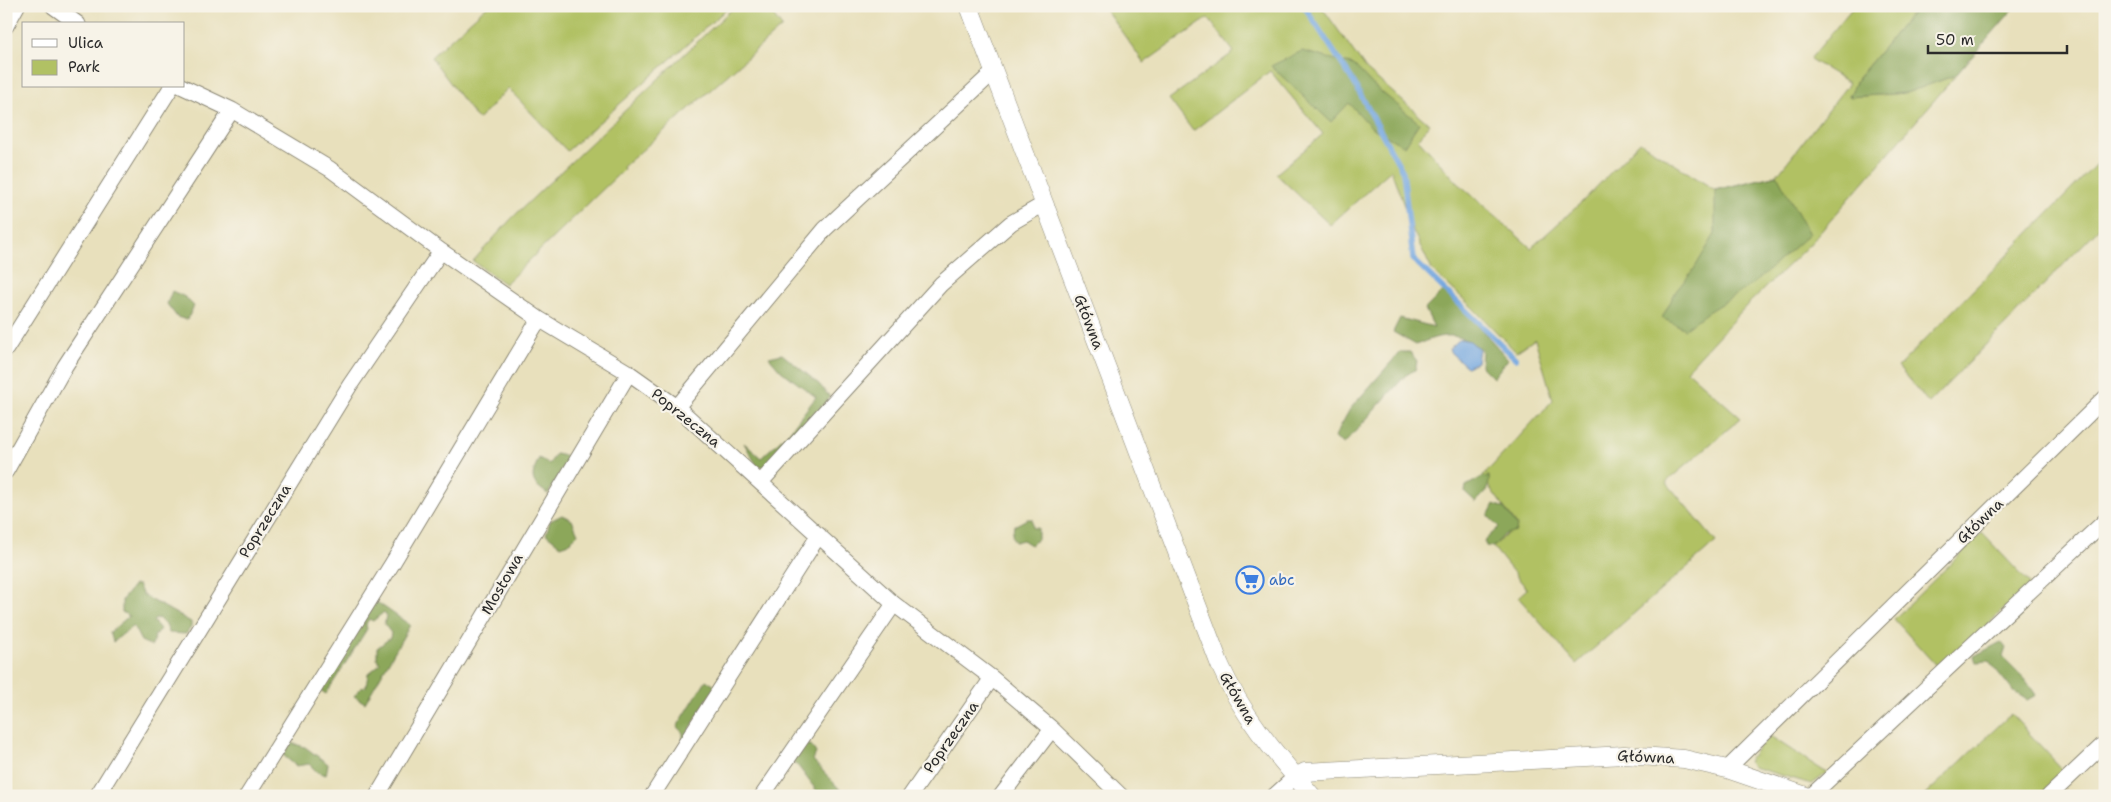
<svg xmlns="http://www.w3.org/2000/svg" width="2111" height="802" viewBox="0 0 2111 802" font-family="'Shantell Sans',sans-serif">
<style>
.green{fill:#b1c164;stroke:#6e7648}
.forest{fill:#8ca75a;stroke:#5c6942}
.water{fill:#74a7e0;stroke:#506986}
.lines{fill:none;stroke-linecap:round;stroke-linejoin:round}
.stream{stroke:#74a7e0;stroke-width:5.5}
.minor-casing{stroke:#8a8674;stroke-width:17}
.tertiary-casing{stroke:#8a8674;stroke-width:19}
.minor{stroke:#fff;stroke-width:15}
.tertiary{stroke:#fff;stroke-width:18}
.labels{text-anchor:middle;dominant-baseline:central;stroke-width:4.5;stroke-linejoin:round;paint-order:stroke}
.street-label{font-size:15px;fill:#2b2b2b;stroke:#f7f3e8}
.shop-label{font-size:15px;fill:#366cbe;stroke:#f7f3e8;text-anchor:start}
</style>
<rect width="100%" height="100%" fill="#f7f3e8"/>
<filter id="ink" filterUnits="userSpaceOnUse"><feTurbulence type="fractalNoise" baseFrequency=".02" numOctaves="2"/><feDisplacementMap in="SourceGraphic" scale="10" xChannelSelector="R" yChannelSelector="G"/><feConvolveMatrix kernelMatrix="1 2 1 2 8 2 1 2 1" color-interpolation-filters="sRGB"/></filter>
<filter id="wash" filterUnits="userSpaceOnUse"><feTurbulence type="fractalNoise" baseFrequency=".0096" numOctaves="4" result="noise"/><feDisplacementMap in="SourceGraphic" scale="20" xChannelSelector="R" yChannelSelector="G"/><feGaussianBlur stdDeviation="1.12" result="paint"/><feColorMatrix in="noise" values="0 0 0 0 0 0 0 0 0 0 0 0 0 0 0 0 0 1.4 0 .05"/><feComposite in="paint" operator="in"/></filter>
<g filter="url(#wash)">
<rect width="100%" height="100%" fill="#e8e0bc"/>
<path class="green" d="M 487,6 L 730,6 L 567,151 L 508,88 L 479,119 L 474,115 L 431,57 Z
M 735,6 L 766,6 L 782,27 L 623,167 L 624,169 L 505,284 L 473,261 L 512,218 Z
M 1103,6 L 1321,6 L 1366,69 L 1429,124 L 1418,139 L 1457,182 L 1531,248 L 1583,201 L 1640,142 L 1715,190 L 1777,175 L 1849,83 L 1810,59 L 1854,6 L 1918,6 L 1858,78 L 1849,97 L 1906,93 L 1956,75 L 1811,243 L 1747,305 L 1687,370 L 1741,418 L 1666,482 L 1716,542 L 1576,664 L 1518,597 L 1527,589 L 1493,547 L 1517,525 L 1482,477 L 1553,400 L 1535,339 L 1516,352 L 1473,308 L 1432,270 L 1414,233 L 1391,170 L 1330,225 L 1276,174 L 1323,134 L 1270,71 L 1193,131 L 1169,99 L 1234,52 L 1208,18 L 1144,63 Z
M 2105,155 L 2105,222 L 1929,403 L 1898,367 Z
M 1982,533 L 2030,584 L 1940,670 L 1894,619 Z
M 2011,714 L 2065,772 L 2038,796 L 1924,796 Z
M 1770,736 L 1827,773 L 1812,784 L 1753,767 L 1748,762 L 1757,748 Z"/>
<path class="forest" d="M 1918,6 L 2016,6 L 1956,75 L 1906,93 L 1849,97 L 1858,78 Z
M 1302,51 L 1354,65 L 1373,85 L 1419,123 L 1404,146 L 1372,128 L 1349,103 L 1331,122 L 1271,66 Z
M 1777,175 L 1809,234 L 1752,285 L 1706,313 L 1685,329 L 1662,318 L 1676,291 L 1694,269 L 1715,234 L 1715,190 Z
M 1445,289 L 1508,359 L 1493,378 L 1481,366 L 1482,350 C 1457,331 1443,333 1416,345 L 1393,332 L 1400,318 L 1434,327 L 1425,309 Z
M 172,291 L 185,297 L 194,306 L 187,320 L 177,317 L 167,304 Z
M 1400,352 L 1410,352 L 1417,361 L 1415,370 L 1406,375 L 1344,444 L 1334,438 L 1350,409 Z
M 782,354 L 818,383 L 830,397 L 770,467 L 757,466 L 744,443 L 761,458 L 789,432 L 816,397 L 781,371 L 769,357 Z
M 556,454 L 570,457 L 548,494 C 530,482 530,478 539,458 L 549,464 Z
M 1489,476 C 1490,489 1485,493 1476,502 L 1465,492 L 1466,486 L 1482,477 Z
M 1494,504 L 1504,508 L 1517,526 L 1516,531 L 1505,534 L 1493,547 L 1486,546 L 1484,541 L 1499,527 L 1488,516 Z
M 562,515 L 572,520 L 578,534 L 569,543 L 561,546 L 546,534 L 550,521 Z
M 1027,519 L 1032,519 L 1033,528 L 1038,528 L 1038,539 L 1031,545 L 1023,540 L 1015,542 L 1012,536 L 1014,526 Z
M 134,585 L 138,585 L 143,595 L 191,622 L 191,627 L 186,634 L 169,633 L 166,625 L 158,618 L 153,621 L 160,629 L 155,635 L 152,646 L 141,641 L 133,626 L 113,642 L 110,632 L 129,616 L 122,612 L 122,600 Z
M 371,598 L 410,625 L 365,703 L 354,696 L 361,688 L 366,687 L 368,674 L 380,664 L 377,658 L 377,648 L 390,638 L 391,633 L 384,624 L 386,616 L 384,612 L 373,621 L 369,619 L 366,624 L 367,629 L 326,694 L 317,688 Z
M 2001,642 L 2006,648 L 2003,657 L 2025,679 L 2036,695 L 2027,700 L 2013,691 L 1989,661 L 1976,662 L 1974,656 Z
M 706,680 L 715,686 L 683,742 L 683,733 L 677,727 Z
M 291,743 L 305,747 L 328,764 L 326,775 L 317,772 L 309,764 L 296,766 L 283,755 Z
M 803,745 L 811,745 L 816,753 L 813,760 L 843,793 L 840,796 L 819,794 L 798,766 L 791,762 Z"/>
<path class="water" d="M 1460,339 L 1470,341 L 1479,349 L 1477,362 L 1467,367 L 1451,353 L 1449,349 Z"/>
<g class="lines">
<path class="stream" d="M 1304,6 L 1353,81 L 1403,172 L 1413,259 L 1516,359"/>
</g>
</g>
<g filter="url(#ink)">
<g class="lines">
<g class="minor-casing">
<path id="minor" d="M 53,6 L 78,24
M 6,26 L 17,6
M 181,86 L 232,110 L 330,169 L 441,251 L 539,319 L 629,373 L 677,407 L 894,604 L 992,678 L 1051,728 L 1121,796
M 6,349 L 172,86
M 677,407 L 825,229 L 987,78 L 995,74
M 6,471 L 65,366 L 232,110
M 761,482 L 941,284 L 1011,223 L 1044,204
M 1727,769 L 2105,398
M 97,796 L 350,385 L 441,251
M 247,796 L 392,564 L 539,319
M 377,796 L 629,373
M 652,796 L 819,535
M 762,796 L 894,604
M 910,796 L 992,678
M 1001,796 L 1052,729
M 1274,796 L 1295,777
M 1811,796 L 2105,521
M 2049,796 L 2105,743"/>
</g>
<g class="tertiary-casing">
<path id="tertiary" d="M 969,6 L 1220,665 C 1243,717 1275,753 1312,796
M 1295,777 L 1305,772 L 1624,755 L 1684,759 L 1727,769 L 1806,796"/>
</g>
<use href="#minor" class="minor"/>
<use href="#tertiary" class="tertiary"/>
</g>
</g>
<defs>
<g id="supermarket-ring" transform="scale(1.4375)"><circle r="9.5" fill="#f7f3e8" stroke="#3f7fe0" stroke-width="1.5"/><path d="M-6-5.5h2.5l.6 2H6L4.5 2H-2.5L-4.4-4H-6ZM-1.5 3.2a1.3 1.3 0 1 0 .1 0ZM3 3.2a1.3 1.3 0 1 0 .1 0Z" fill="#3f7fe0"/></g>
</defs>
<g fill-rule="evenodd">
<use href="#supermarket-ring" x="1250" y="580"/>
</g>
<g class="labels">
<g class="street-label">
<text transform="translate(1089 322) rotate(69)">Główna</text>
<text transform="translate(686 418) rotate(39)">Poprzeczna</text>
<text transform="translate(265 521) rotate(-58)">Poprzeczna</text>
<text transform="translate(1980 521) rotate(-44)">Główna</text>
<text transform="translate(502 584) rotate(-60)">Mostowa</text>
<text transform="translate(1238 698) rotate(60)">Główna</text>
<text transform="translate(951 737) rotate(-55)">Poprzeczna</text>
<text transform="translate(1646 757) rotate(3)">Główna</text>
</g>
<g class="shop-label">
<text x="1269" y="580">abc</text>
</g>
</g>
<rect width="2111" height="802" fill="none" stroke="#f7f3e8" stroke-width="25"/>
<rect x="22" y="22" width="162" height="65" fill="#f7f3e8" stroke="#a5a39c"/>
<rect x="32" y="39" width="25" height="8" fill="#ffffff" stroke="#a5a39c"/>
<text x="68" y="48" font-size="15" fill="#2b2b2b">Ulica</text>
<rect x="32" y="60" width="25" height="15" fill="#b1c164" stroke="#a5a39c"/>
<text x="68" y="72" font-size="15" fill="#2b2b2b">Park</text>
<path d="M1928 45v8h139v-8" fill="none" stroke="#2b2b2b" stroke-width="2.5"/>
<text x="1936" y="45" font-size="15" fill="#2b2b2b" stroke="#f7f3e8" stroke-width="4" paint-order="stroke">50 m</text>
</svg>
